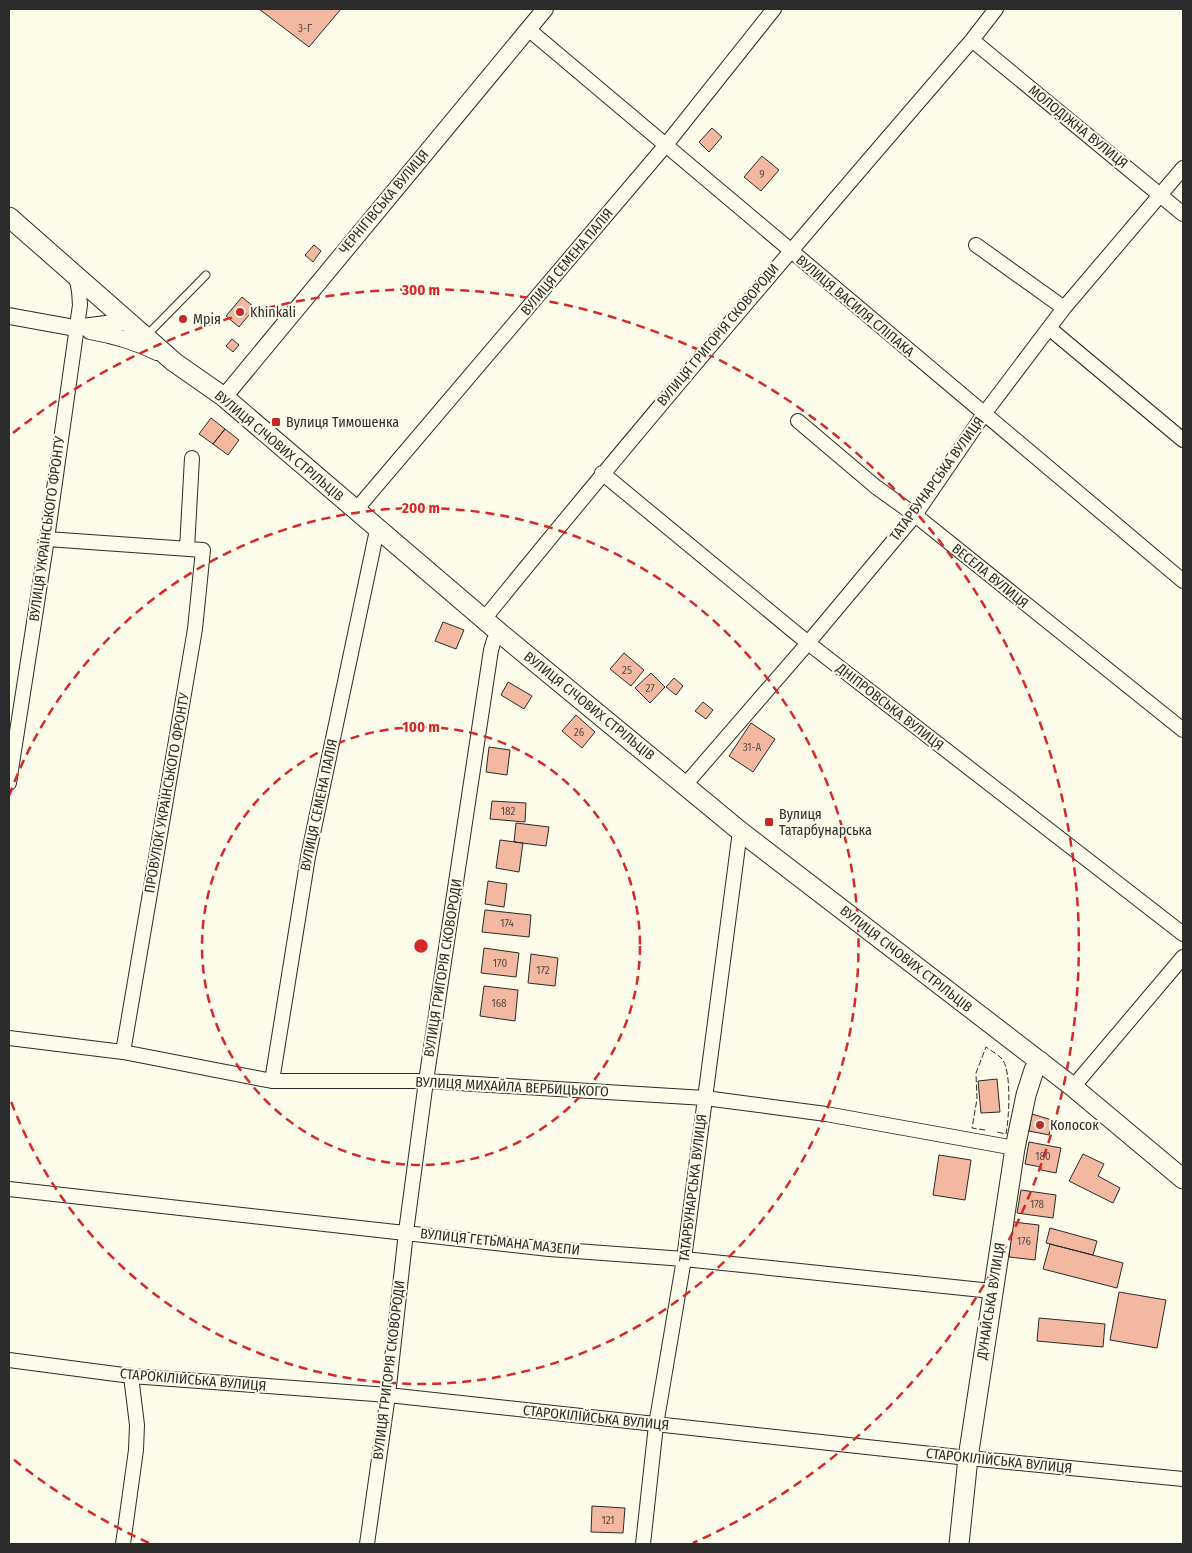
<svg xmlns="http://www.w3.org/2000/svg" width="1192" height="1553" viewBox="0 0 1192 1553" font-family="'Fira Sans Condensed',sans-serif">
<style>
.building{fill:#f2b8a0;stroke:#2b2b2b}
.lines{fill:none;stroke-linecap:round;stroke-linejoin:round}
.service-casing{stroke:#2b2b2b;stroke-width:9}
.minor-casing{stroke:#2b2b2b;stroke-width:16}
.tertiary-casing{stroke:#2b2b2b;stroke-width:18}
.secondary-casing{stroke:#2b2b2b;stroke-width:21}
.service{stroke:#fdfbea;stroke-width:7}
.minor{stroke:#fdfbea;stroke-width:14}
.tertiary{stroke:#fdfbea;stroke-width:16}
.secondary{stroke:#fdfbea;stroke-width:19}
.fence{stroke:#2b2b2b;stroke-width:1;stroke-dasharray:6 2.5;stroke-linecap:butt}
.ring{fill:none;stroke:#d62828;stroke-width:2.5;stroke-dasharray:9 6}
.poi-dot{fill:#c62828;stroke:#fdfbea;stroke-width:2}
.labels{text-anchor:middle;dominant-baseline:central;stroke-width:4;stroke-linejoin:round;paint-order:stroke}
.number-label{font-size:11px;fill:#5d4e48}
.street-label{font-size:14px;fill:#2b2b2b;stroke:#fdfbea}
.poi-label{font-size:14px;fill:#2b2b2b;stroke:#fdfbea;text-anchor:start}
.centre{fill:#d62828;stroke:#fdfbea;stroke-width:2.5}
.ring-label{font-size:15px;text-anchor:middle;font-weight:bold;fill:#d62828;stroke:#fdfbea;stroke-width:4;stroke-linejoin:round;paint-order:stroke}
</style>
<rect width="100%" height="100%" fill="#fdfbea"/>
<path class="building" d="M 259,9 L 341,9 L 309,47 Z
M 712,128 L 722,137 L 709,152 L 699,142 Z
M 762,156 L 779,170 L 761,191 L 744,177 Z
M 314,245 L 321,251 L 313,262 L 305,255 Z
M 242,297 L 255,308 L 239,327 L 226,316 Z
M 232,339 L 239,345 L 233,352 L 226,346 Z
M 211,418 L 225,429 L 213,444 L 199,434 Z
M 225,429 L 239,440 L 228,455 L 213,444 Z
M 443,622 L 464,630 L 456,649 L 435,641 Z
M 624,653 L 644,670 L 631,686 L 610,669 Z
M 651,673 L 665,687 L 650,703 L 635,688 Z
M 674,678 L 683,686 L 676,695 L 666,687 Z
M 508,682 L 532,696 L 524,709 L 501,695 Z
M 703,702 L 713,710 L 706,719 L 695,711 Z
M 576,715 L 595,732 L 582,748 L 562,731 Z
M 751,723 L 775,739 L 753,772 L 729,756 Z
M 489,747 L 510,750 L 507,775 L 486,772 Z
M 492,801 L 526,803 L 525,822 L 490,819 Z
M 516,823 L 549,827 L 546,846 L 514,842 Z
M 500,840 L 523,843 L 519,872 L 496,868 Z
M 488,881 L 507,884 L 504,907 L 485,904 Z
M 485,910 L 531,915 L 529,937 L 482,932 Z
M 484,948 L 519,953 L 516,977 L 481,973 Z
M 531,954 L 558,958 L 555,986 L 528,983 Z
M 484,986 L 518,990 L 515,1021 L 480,1016 Z
M 997,1079 L 1000,1112 L 981,1113 L 978,1081 Z
M 1032,1114 L 1052,1120 L 1049,1135 L 1029,1131 Z
M 1029,1142 L 1061,1148 L 1056,1173 L 1041,1170 L 1041,1167 L 1025,1164 Z
M 1083,1154 L 1104,1164 L 1098,1176 L 1120,1188 L 1113,1203 L 1069,1181 Z
M 939,1155 L 971,1160 L 965,1200 L 933,1195 Z
M 1021,1190 L 1056,1195 L 1053,1218 L 1017,1213 Z
M 1013,1222 L 1039,1225 L 1035,1260 L 1009,1257 Z
M 1050,1228 L 1097,1241 L 1093,1255 L 1046,1243 Z
M 1050,1244 L 1123,1263 L 1117,1288 L 1043,1269 Z
M 1119,1292 L 1166,1300 L 1157,1348 L 1110,1340 Z
M 1039,1318 L 1105,1324 L 1103,1347 L 1037,1341 Z
M 592,1506 L 625,1508 L 623,1533 L 591,1532 Z"/>
<g class="lines">
<g class="service-casing">
<path id="service" d="M 146,336 L 206,275"/>
</g>
<g class="minor-casing">
<path id="minor" d="M 528,29 L 1183,581
M 972,40 L 1183,214
M 976,245 L 1064,308
M 1049,328 L 1183,440
M 798,421 L 876,487 L 915,515 L 1183,730
M 602,473 L 808,643 L 1183,934
M 355,511 L 665,146 L 774,9
M 47,539 L 203,550 L 195,629 L 123,1052
M 187,549 L 192,458
M 484,619 C 643,423 807,231 972,40 L 996,9
M 9,783 L 47,539 L 80,305 L 79,291 L 76,276
M 685,785 L 808,643 L 915,515 L 984,414 L 1064,308 L 1183,168
M 9,1038 L 123,1052 L 272,1081 L 426,1081 L 705,1098 L 826,1114 L 1015,1148
M 272,1081 L 308,857 L 377,530
M 1073,1087 L 1183,957
M 9,1189 L 549,1249 L 684,1259 L 992,1291
M 9,1360 L 131,1376 L 388,1395 L 968,1458 L 1183,1479
M 123,1544 L 136,1450 L 137,1425 L 131,1376
M 367,1544 L 388,1395 L 406,1232 L 426,1081 L 491,650 L 494,640 L 500,633
M 643,1544 L 656,1425 L 684,1259 L 740,831"/>
</g>
<g class="tertiary-casing">
<path id="tertiary" d="M 9,316 L 75,328 L 129,321
M 90,331 C 113,335 135,341 157,352
M 224,397 L 545,9"/>
</g>
<g class="secondary-casing">
<path id="secondary" d="M 9,217 L 174,362 L 224,397 L 500,633 L 740,831 L 1073,1087 L 1183,1179
M 959,1544 L 968,1458 L 1015,1148 L 1026,1095 L 1034,1070 L 1040,1061"/>
</g>
<use href="#service" class="service"/>
<use href="#minor" class="minor"/>
<use href="#tertiary" class="tertiary"/>
<use href="#secondary" class="secondary"/>
<path class="fence" d="M 985,1130 L 972,1128 L 977,1099 L 976,1073 L 986,1047 C 991,1051 998,1054 1002,1059 C 1012,1071 1009,1119 1006,1134 L 997,1132"/>
</g>
<g class="ring">
<circle cx="421" cy="946" r="219"/>
<path d="M9 796A438 438 0 1 1 9 1096"/>
<path d="M149 1543A656 656 0 0 1 13 1459M13 433A656 656 0 1 1 693 1543"/>
</g>
<g class="poi-dot">
<circle cx="240" cy="312" r="5"/>
<circle cx="183" cy="319" r="5"/>
<rect x="271" y="417" width="10" height="10" rx="2.5"/>
<rect x="764" y="817" width="10" height="10" rx="2.5"/>
<circle cx="1040" cy="1125" r="5"/>
</g>
<g class="labels">
<g class="number-label">
<text x="305" y="28">3-Г</text>
<text x="762" y="174">9</text>
<text x="627" y="670">25</text>
<text x="650" y="688">27</text>
<text x="579" y="732">26</text>
<text x="752" y="747">31-А</text>
<text x="508" y="811">182</text>
<text x="507" y="923">174</text>
<text x="500" y="963">170</text>
<text x="543" y="970">172</text>
<text x="499" y="1003">168</text>
<text x="1043" y="1156">180</text>
<text x="1037" y="1204">178</text>
<text x="1024" y="1241">176</text>
<text x="608" y="1520">121</text>
</g>
<g class="street-label">
<text transform="translate(1078 127) rotate(39)">МОЛОДІЖНА ВУЛИЦЯ</text>
<text transform="translate(384 202) rotate(-50)">ЧЕРНІГІВСЬКА ВУЛИЦЯ</text>
<text transform="translate(567 262) rotate(-50)">ВУЛИЦЯ СЕМЕНА ПАЛІЯ</text>
<text transform="translate(855 306) rotate(40)">ВУЛИЦЯ ВАСИЛЯ СЛІПАКА</text>
<text transform="translate(718 335) rotate(-50)">ВУЛИЦЯ ГРИГОРІЯ СКОВОРОДИ</text>
<text transform="translate(279 446) rotate(40)">ВУЛИЦЯ СІЧОВИХ СТРІЛЬЦІВ</text>
<text transform="translate(937 479) rotate(-54)">ТАТАРБУНАРСЬКА ВУЛИЦЯ</text>
<text transform="translate(47 529) rotate(-82)">ВУЛИЦЯ УКРАЇНСЬКОГО ФРОНТУ</text>
<text transform="translate(990 576) rotate(39)">ВЕСЕЛА ВУЛИЦЯ</text>
<text transform="translate(589 706) rotate(39)">ВУЛИЦЯ СІЧОВИХ СТРІЛЬЦІВ</text>
<text transform="translate(890 707) rotate(38)">ДНІПРОВСЬКА ВУЛИЦЯ</text>
<text transform="translate(167 793) rotate(-80)">ПРОВУЛОК УКРАЇНСЬКОГО ФРОНТУ</text>
<text transform="translate(319 805) rotate(-78)">ВУЛИЦЯ СЕМЕНА ПАЛІЯ</text>
<text transform="translate(906 959) rotate(38)">ВУЛИЦЯ СІЧОВИХ СТРІЛЬЦІВ</text>
<text transform="translate(443 968) rotate(-81)">ВУЛИЦЯ ГРИГОРІЯ СКОВОРОДИ</text>
<text transform="translate(512 1087) rotate(3)">ВУЛИЦЯ МИХАЙЛА ВЕРБИЦЬКОГО</text>
<text transform="translate(693 1188) rotate(-83)">ТАТАРБУНАРСЬКА ВУЛИЦЯ</text>
<text transform="translate(500 1242) rotate(6)">ВУЛИЦЯ ГЕТЬМАНА МАЗЕПИ</text>
<text transform="translate(991 1301) rotate(-81)">ДУНАЙСЬКА ВУЛИЦЯ</text>
<text transform="translate(389 1370) rotate(-83)">ВУЛИЦЯ ГРИГОРІЯ СКОВОРОДИ</text>
<text transform="translate(193 1380) rotate(5)">СТАРОКІЛІЙСЬКА ВУЛИЦЯ</text>
<text transform="translate(596 1418) rotate(6)">СТАРОКІЛІЙСЬКА ВУЛИЦЯ</text>
<text transform="translate(999 1461) rotate(6)">СТАРОКІЛІЙСЬКА ВУЛИЦЯ</text>
</g>
<g class="poi-label">
<text x="250" y="312">Khinkali</text>
<text x="193" y="319">Мрія</text>
<text x="286" y="422">Вулиця Тимошенка</text>
<text x="779" y="814">Вулиця<tspan x="779" dy="16">Татарбунарська</tspan></text>
<text x="1050" y="1125">Колосок</text>
</g>
</g>
<circle cx="421" cy="946" r="8" class="centre"/>
<g class="ring-label">
<text x="421" y="295">300 m</text>
<text x="421" y="513">200 m</text>
<text x="421" y="732">100 m</text>
</g>
<rect width="1192" height="1553" fill="none" stroke="#2b2b2b" stroke-width="20"/>
</svg>
